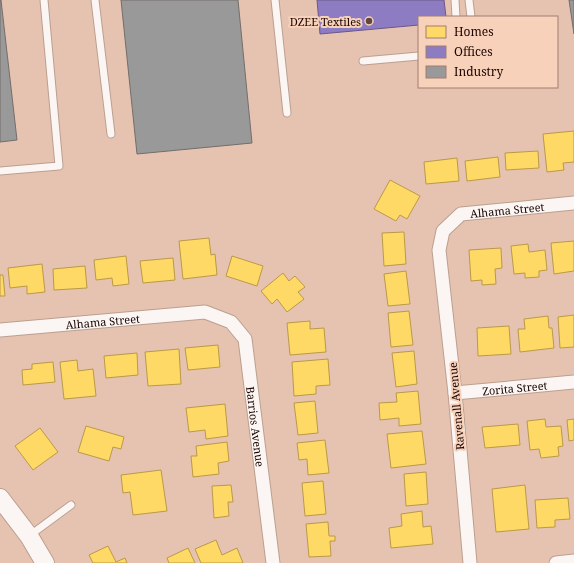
<svg xmlns="http://www.w3.org/2000/svg" width="574" height="563" viewBox="0 0 574 563" font-family="'Noto Serif',serif">
<style>
.homes{fill:#ffd966;stroke:#ba9947}
.offices{fill:#8e7cc3;stroke:#6b5888}
.industry{fill:#999;stroke:#736d6b}
.lines{fill:none;stroke-linecap:round;stroke-linejoin:round}
.lane-casing{stroke:#bb9f90;stroke-width:9}
.street-casing{stroke:#bb9f90;stroke-width:15}
.secondary-casing{stroke:#bb9f90;stroke-width:20}
.lane{stroke:#fbf6f3;stroke-width:7}
.street{stroke:#fbf6f3;stroke-width:13}
.secondary{stroke:#fbf6f3;stroke-width:18}
.poi-dot{fill:#61483e;stroke:#f8d1bb;stroke-width:1.5}
.labels{text-anchor:middle;dominant-baseline:central;stroke-width:4;stroke-linejoin:round;paint-order:stroke}
.poi-label{font-size:11px;fill:#1a0500;stroke:#f8d1bb;text-anchor:end}
.street-label{font-size:11px;fill:#1a0500;stroke:#f8d1bb}
</style>
<rect width="100%" height="100%" fill="#e6c3b0"/>
<path class="homes" d="M 574,131 L 574,162 L 563,163 L 564,170 L 547,172 L 543,134 Z
M 538,151 L 539,168 L 506,170 L 505,153 Z
M 498,157 L 500,177 L 467,181 L 465,161 Z
M 457,158 L 459,181 L 426,184 L 424,162 Z
M 390,180 L 420,196 L 407,219 L 400,215 L 396,221 L 374,209 Z
M 404,232 L 406,264 L 384,266 L 382,233 Z
M 209,238 L 211,255 L 215,254 L 217,275 L 183,279 L 179,241 Z
M 574,241 L 574,271 L 554,274 L 551,243 Z
M 528,244 L 529,252 L 545,250 L 547,270 L 539,271 L 539,277 L 525,278 L 525,273 L 514,274 L 511,246 Z
M 501,248 L 502,268 L 495,269 L 496,284 L 482,285 L 482,280 L 471,281 L 469,250 Z
M 126,256 L 129,284 L 113,286 L 112,278 L 96,280 L 94,260 Z
M 232,256 L 263,266 L 257,286 L 226,276 Z
M 173,258 L 175,280 L 143,283 L 140,261 Z
M 42,264 L 45,292 L 27,294 L 27,286 L 10,288 L 8,268 Z
M 85,266 L 87,288 L 54,290 L 53,269 Z
M 406,271 L 410,304 L 388,306 L 384,274 Z
M 283,273 L 289,281 L 295,276 L 305,287 L 298,292 L 304,299 L 287,312 L 277,299 L 272,304 L 261,291 Z
M 0,275 L 3,275 L 5,296 L 0,296 Z
M 409,311 L 413,345 L 391,347 L 388,313 Z
M 574,315 L 574,347 L 560,348 L 558,317 Z
M 548,316 L 549,328 L 552,328 L 554,348 L 520,352 L 518,329 L 525,329 L 524,319 Z
M 310,321 L 310,329 L 324,328 L 326,352 L 290,355 L 287,323 Z
M 509,326 L 511,354 L 478,356 L 477,328 Z
M 218,345 L 220,367 L 188,370 L 185,348 Z
M 179,349 L 181,384 L 148,386 L 145,352 Z
M 414,351 L 417,384 L 396,387 L 392,353 Z
M 137,353 L 138,375 L 106,378 L 104,356 Z
M 328,359 L 330,385 L 316,386 L 316,394 L 294,396 L 292,362 Z
M 77,360 L 78,371 L 93,369 L 96,396 L 64,399 L 60,362 Z
M 53,362 L 55,382 L 23,385 L 22,370 L 32,369 L 32,364 Z
M 418,391 L 421,424 L 399,426 L 399,418 L 380,420 L 379,403 L 397,402 L 396,393 Z
M 315,401 L 318,433 L 298,435 L 294,403 Z
M 225,404 L 228,436 L 206,439 L 205,430 L 189,432 L 186,408 Z
M 545,419 L 546,427 L 561,426 L 563,446 L 558,447 L 559,456 L 541,458 L 539,449 L 530,450 L 527,421 Z
M 574,419 L 574,440 L 569,441 L 567,420 Z
M 518,424 L 520,445 L 485,448 L 482,427 Z
M 86,426 L 124,437 L 121,449 L 113,447 L 109,461 L 78,452 Z
M 40,428 L 58,452 L 33,470 L 15,446 Z
M 422,431 L 426,464 L 391,468 L 387,434 Z
M 325,440 L 329,473 L 308,475 L 307,459 L 299,460 L 297,443 Z
M 227,442 L 229,461 L 218,463 L 219,474 L 193,477 L 191,456 L 197,456 L 196,446 Z
M 161,470 L 167,511 L 133,515 L 130,492 L 123,493 L 121,475 Z
M 426,472 L 428,504 L 406,506 L 404,474 Z
M 323,481 L 326,514 L 305,516 L 302,483 Z
M 231,485 L 233,502 L 228,502 L 229,516 L 214,518 L 212,486 Z
M 525,485 L 529,529 L 496,532 L 492,489 Z
M 568,498 L 570,519 L 555,520 L 555,527 L 537,528 L 535,500 Z
M 422,511 L 423,527 L 431,526 L 433,544 L 391,548 L 389,528 L 402,526 L 401,514 Z
M 328,522 L 329,536 L 335,536 L 335,541 L 330,541 L 331,556 L 309,557 L 306,524 Z
M 216,540 L 222,555 L 237,548 L 243,563 L 201,563 L 195,549 Z
M 108,546 L 116,562 L 125,558 L 127,563 L 93,563 L 89,555 Z
M 188,548 L 195,563 L 169,563 L 167,558 Z"/>
<path class="offices" d="M 317,0 L 444,0 L 446,17 L 419,17 L 419,25 L 320,34 Z"/>
<path class="industry" d="M 0,0 L 1,0 L 17,140 L 0,142 Z
M 121,0 L 238,0 L 252,143 L 137,154 Z
M 569,0 L 574,0 L 574,34 Z"/>
<g class="lines">
<g class="lane-casing">
<path id="lane" d="M 95,0 L 111,134
M 275,0 L 287,113
M 455,0 L 456,17
M 469,0 L 471,17
M 363,61 L 419,56
M 0,171 L 59,166 L 44,0
M 29,536 L 71,505"/>
</g>
<g class="street-casing">
<g id="street">
<path id="s1" d="M 0,330 L 205,312 L 231,322 L 245,339 L 273,563"/>
<path id="s2" d="M 455,393 L 574,382"/>
<path id="s3" d="M 470,563 L 455,393 L 439,250 L 443,231 L 461,214 L 574,203"/>
<path d="M 556,563 L 574,561"/>
</g>
</g>
<g class="secondary-casing">
<path id="secondary" d="M 0,498 L 29,536 L 45,563"/>
</g>
<use href="#lane" class="lane"/>
<use href="#street" class="street"/>
<use href="#secondary" class="secondary"/>
</g>
<circle class="poi-dot" cx="369" cy="21" r="4"/>
<g class="labels">
<g class="poi-label">
<text x="361" y="21">DZEE Textiles</text>
</g>
<g class="street-label">
<text stroke="none"><textPath href="#s3" startOffset="405">Alhama Street</textPath></text>
<text stroke="none"><textPath href="#s1" startOffset="103">Alhama Street</textPath></text>
<text stroke="none"><textPath href="#s2" startOffset="60">Zorita Street</textPath></text>
<text transform="translate(456 406) rotate(-95)">Ravenall Avenue</text>
<text stroke="none"><textPath href="#s1" startOffset="344">Barrios Avenue</textPath></text>
</g>
</g>
<rect x="418" y="16" width="140" height="72" fill="#f8d1bb" stroke="#9f7f70"/>
<rect x="426" y="26" width="20" height="12" fill="#ffd966" stroke="#9f7f70"/>
<text x="454" y="36" font-size="12" fill="#1a0500">Homes</text>
<rect x="426" y="46" width="20" height="12" fill="#8e7cc3" stroke="#9f7f70"/>
<text x="454" y="56" font-size="12" fill="#1a0500">Offices</text>
<rect x="426" y="66" width="20" height="12" fill="#999999" stroke="#9f7f70"/>
<text x="454" y="76" font-size="12" fill="#1a0500">Industry</text>
</svg>
